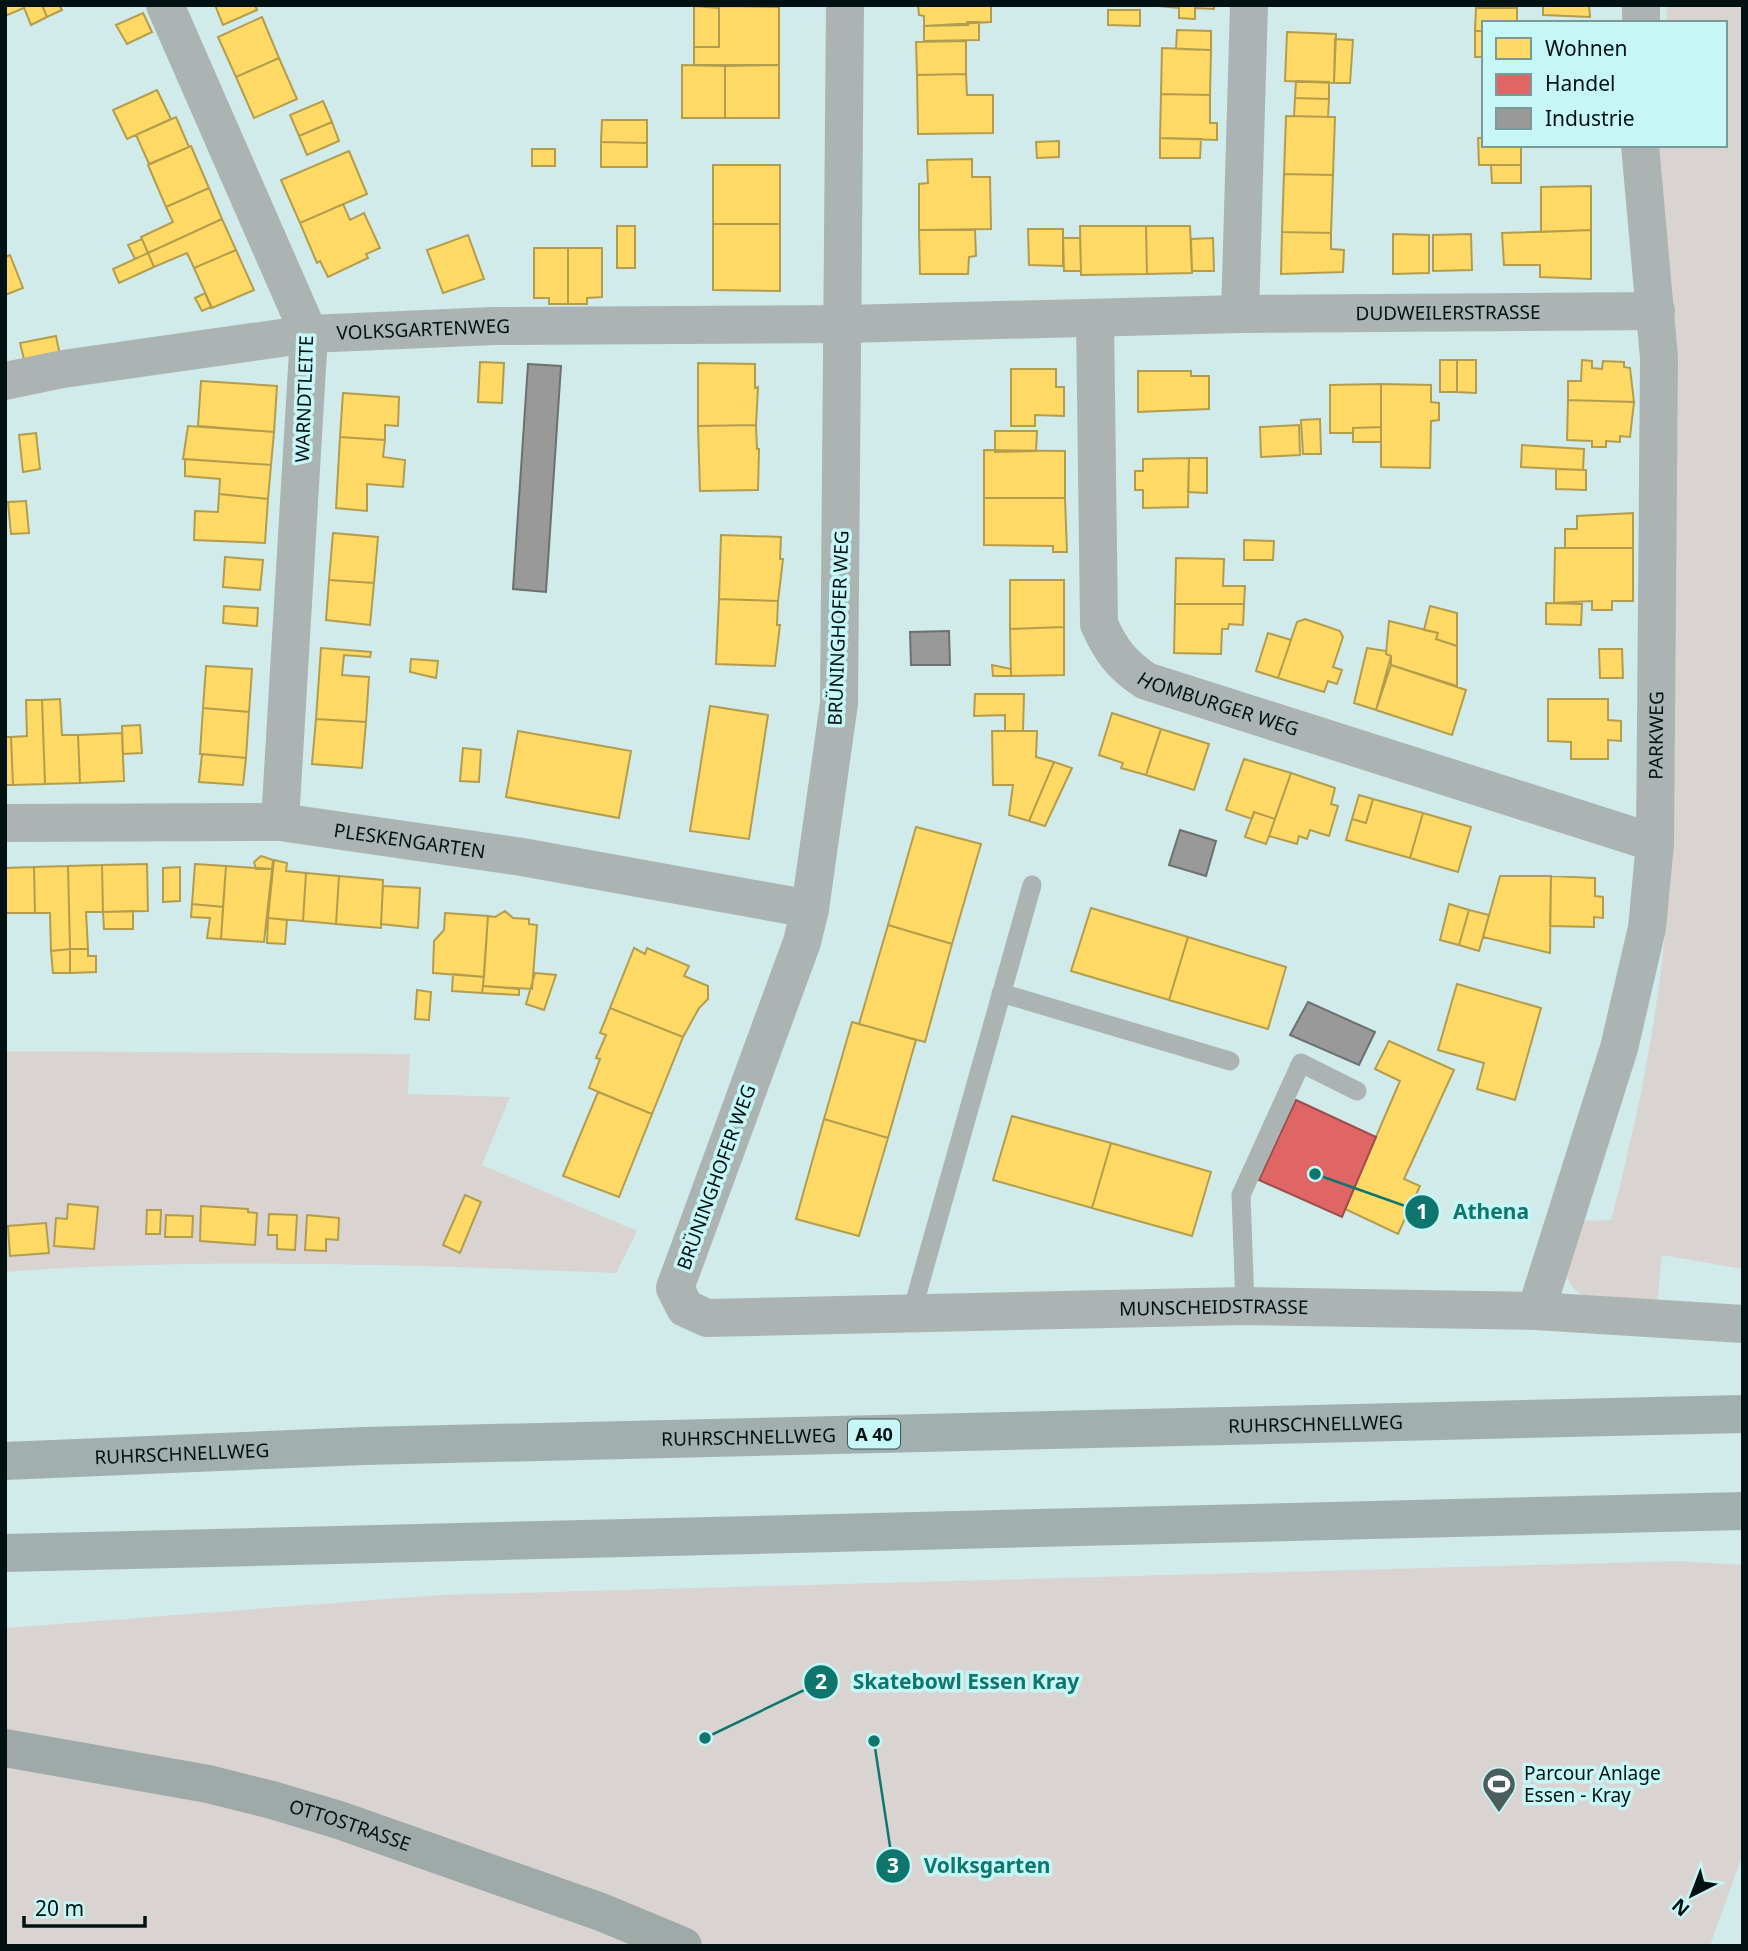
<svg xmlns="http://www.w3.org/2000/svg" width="1748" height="1951" viewBox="0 0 1748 1951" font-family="'Noto Sans',sans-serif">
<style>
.green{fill:#d9d4d2}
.homes{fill:#ffd966;stroke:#b39d4d;stroke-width:2}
.shops{fill:#e06666;stroke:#9d4d4d;stroke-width:2}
.industry{fill:#999;stroke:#6c7070;stroke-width:2}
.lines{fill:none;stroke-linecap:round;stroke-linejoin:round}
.lane{stroke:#abb4b3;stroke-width:19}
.street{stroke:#abb4b3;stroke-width:38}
.secondary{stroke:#9fa9a8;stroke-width:38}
.highway{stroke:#a1b0af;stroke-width:38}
.labels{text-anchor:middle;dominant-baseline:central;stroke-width:7;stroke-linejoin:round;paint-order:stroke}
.shield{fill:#c6f6f5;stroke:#3d5656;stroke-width:2}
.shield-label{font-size:18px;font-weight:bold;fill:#021212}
.street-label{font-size:19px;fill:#021212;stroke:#c6f6f5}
.poi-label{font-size:19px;fill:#021212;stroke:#c6f6f5;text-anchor:start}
.leader{fill:none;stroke:#0f766e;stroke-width:2.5}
.callout-dot{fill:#0f766e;stroke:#c6f6f5;stroke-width:2.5}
.mark-label{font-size:21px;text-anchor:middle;font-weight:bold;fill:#fff}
.callout-label{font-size:21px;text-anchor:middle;font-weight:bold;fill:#0f766e;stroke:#c6f6f5;stroke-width:7;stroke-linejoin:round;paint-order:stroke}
</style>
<rect width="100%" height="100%" fill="#d1ebea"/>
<path class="green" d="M 1667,5 L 1743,5 L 1743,1269 L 1662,1255 L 1657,1305 C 1624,1303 1559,1310 1566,1258 C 1568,1246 1574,1233 1578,1221 L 1611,1220 C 1644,1095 1667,972 1671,842 L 1659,145 L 1725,145 L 1725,23 L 1666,23 Z
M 5,1051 L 410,1054 L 408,1094 L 510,1097 L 482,1165 L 637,1231 L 616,1273 C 413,1265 209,1257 5,1272 Z
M 1678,1561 L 1743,1565 L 1743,1854 L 1710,1946 L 5,1946 L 5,1628 L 440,1595 Z"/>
<path class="homes" d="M 5,5 L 23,5 L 24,8 L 5,16 Z
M 23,5 L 42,5 L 47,17 L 31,25 Z
M 42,5 L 59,5 L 62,10 L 47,17 Z
M 215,5 L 255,5 L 257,10 L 223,25 Z
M 918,5 L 991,5 L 991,22 L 924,26 L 924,16 L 919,15 Z
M 1148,5 L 1214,5 L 1214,9 L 1195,8 L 1195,19 L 1179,18 L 1179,8 Z
M 1543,5 L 1589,5 L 1590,17 L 1543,15 Z
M 694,6 L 719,8 L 719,47 L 694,47 Z
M 719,6 L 779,7 L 779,65 L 694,65 L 694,47 L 719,47 Z
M 1476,8 L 1517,8 L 1517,23 L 1484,23 L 1484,31 L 1475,31 Z
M 1108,10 L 1140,10 L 1140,26 L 1108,25 Z
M 143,13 L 152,32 L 127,44 L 116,25 Z
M 262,17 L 279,58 L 236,77 L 218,37 Z
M 967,22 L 979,22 L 979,40 L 924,41 L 924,26 L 968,25 Z
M 1177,30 L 1211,31 L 1211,50 L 1176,49 Z
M 1475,31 L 1484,31 L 1484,57 L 1475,57 Z
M 1287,32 L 1336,34 L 1334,83 L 1285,81 Z
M 1335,39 L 1353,40 L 1350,83 L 1334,83 Z
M 966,41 L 966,74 L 917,75 L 916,42 Z
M 1162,48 L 1211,50 L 1210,95 L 1161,94 Z
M 279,58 L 297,99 L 254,118 L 236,77 Z
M 682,65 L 725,66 L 725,118 L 682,118 Z
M 779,65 L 779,118 L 725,118 L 725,66 Z
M 966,74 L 967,95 L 993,95 L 993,133 L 918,134 L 917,75 Z
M 1296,81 L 1329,82 L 1329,99 L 1295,98 Z
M 157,90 L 171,119 L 127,139 L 113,110 Z
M 1161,94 L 1210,95 L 1210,123 L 1217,123 L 1217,140 L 1160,138 Z
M 1295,98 L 1329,99 L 1328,117 L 1294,116 Z
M 323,101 L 332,122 L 299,136 L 290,115 Z
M 1286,116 L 1335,117 L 1333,175 L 1284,174 Z
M 176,117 L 189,147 L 149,164 L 136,135 Z
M 602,120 L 647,120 L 647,143 L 601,142 Z
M 332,122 L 339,141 L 307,155 L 299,136 Z
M 1160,138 L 1201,139 L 1200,158 L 1160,158 Z
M 1478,138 L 1484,138 L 1484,145 L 1521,145 L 1521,165 L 1479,165 Z
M 1059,141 L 1059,157 L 1037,158 L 1036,142 Z
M 601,142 L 647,143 L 647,167 L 601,167 Z
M 191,146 L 209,188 L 166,207 L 148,165 Z
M 532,149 L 555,149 L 555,166 L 532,166 Z
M 349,151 L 367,194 L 300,223 L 281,180 Z
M 972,159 L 972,177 L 990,177 L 991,229 L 919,230 L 919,184 L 928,183 L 927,160 Z
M 713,165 L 780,165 L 780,224 L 713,224 Z
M 1491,165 L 1521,165 L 1521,183 L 1492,183 Z
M 1284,174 L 1333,175 L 1331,233 L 1282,232 Z
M 1591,186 L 1591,230 L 1541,232 L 1541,187 Z
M 209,188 L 222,219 L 148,253 L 141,237 L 173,222 L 166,207 Z
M 343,204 L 350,220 L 364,213 L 380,248 L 366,254 L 368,258 L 328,277 L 320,261 L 317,263 L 300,223 Z
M 222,219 L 236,250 L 194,268 L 187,253 L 154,267 L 148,253 Z
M 713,224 L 780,224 L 780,291 L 713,290 Z
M 617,226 L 635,226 L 635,268 L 617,268 Z
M 1080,226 L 1146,226 L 1147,274 L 1081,275 Z
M 1146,226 L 1190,226 L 1192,273 L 1147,274 Z
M 1028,229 L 1063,229 L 1063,266 L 1029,265 Z
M 919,230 L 975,230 L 976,256 L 969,257 L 968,274 L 920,274 Z
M 1591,230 L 1591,279 L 1540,277 L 1540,265 L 1504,265 L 1502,233 Z
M 1282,232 L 1331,233 L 1331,249 L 1344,250 L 1343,272 L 1281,274 Z
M 1393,234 L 1429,235 L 1429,273 L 1393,274 Z
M 1471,234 L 1472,270 L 1433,271 L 1433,235 Z
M 468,235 L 484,279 L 443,293 L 427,250 Z
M 1063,238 L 1080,238 L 1081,271 L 1064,271 Z
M 1213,238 L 1214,271 L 1192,271 L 1191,239 Z
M 142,239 L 148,253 L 135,259 L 128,245 Z
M 534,248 L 568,248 L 568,304 L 549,304 L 549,298 L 534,298 Z
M 568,248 L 602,248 L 602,297 L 587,298 L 587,304 L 568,304 Z
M 236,250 L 254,290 L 212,308 L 194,268 Z
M 148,253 L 154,267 L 119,283 L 113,269 Z
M 10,255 L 23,288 L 5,295 L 5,257 Z
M 205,293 L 211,307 L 202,311 L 195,298 Z
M 56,336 L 60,356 L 25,363 L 20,343 Z
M 1440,360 L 1457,360 L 1457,392 L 1440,392 Z
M 1457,360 L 1476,360 L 1476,393 L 1457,392 Z
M 1582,360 L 1592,361 L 1592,368 L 1602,369 L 1603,361 L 1624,362 L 1624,367 L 1630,368 L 1634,402 L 1568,400 L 1568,381 L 1581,381 Z
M 480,362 L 504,363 L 502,403 L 478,402 Z
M 698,363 L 755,364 L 755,388 L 758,387 L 756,425 L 698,426 Z
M 1011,369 L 1056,369 L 1056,387 L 1064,387 L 1064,416 L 1035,415 L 1035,426 L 1011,426 Z
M 1138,371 L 1191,371 L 1191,376 L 1209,376 L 1209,409 L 1138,412 Z
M 201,381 L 277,386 L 274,432 L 198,426 Z
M 1381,384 L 1381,427 L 1353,428 L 1353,433 L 1330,433 L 1330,385 Z
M 1381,384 L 1431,385 L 1431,402 L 1439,403 L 1439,420 L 1431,421 L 1430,468 L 1381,467 Z
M 343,393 L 399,397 L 398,426 L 385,425 L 385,440 L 340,437 Z
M 1568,400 L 1634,402 L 1630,437 L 1620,436 L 1620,442 L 1606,441 L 1606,447 L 1592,447 L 1592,441 L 1567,440 Z
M 1320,419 L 1321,454 L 1303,454 L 1301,420 Z
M 756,425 L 757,449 L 759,449 L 758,490 L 700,491 L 698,426 Z
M 1299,425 L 1300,455 L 1261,457 L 1260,427 Z
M 188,426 L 274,432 L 271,465 L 183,459 Z
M 1381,427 L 1381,442 L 1353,442 L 1353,428 Z
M 995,431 L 1037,431 L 1036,451 L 995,452 Z
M 36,433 L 40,469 L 23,472 L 19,435 Z
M 340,437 L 385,440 L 383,457 L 405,460 L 403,487 L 367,484 L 367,511 L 336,508 Z
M 1522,445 L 1584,449 L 1583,470 L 1521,467 Z
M 984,450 L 1065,451 L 1065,498 L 984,498 Z
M 1189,458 L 1188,507 L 1143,508 L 1143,490 L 1135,490 L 1135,471 L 1143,471 L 1143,459 Z
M 1189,458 L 1207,458 L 1207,493 L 1188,492 Z
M 185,459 L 271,465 L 268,499 L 219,494 L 220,479 L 185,476 Z
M 1556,469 L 1586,470 L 1586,490 L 1556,489 Z
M 219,494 L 268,499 L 265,543 L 194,540 L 195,511 L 218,512 Z
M 984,498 L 1065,498 L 1067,552 L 1053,552 L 1053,546 L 984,545 Z
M 26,501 L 29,533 L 11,534 L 8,502 Z
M 1633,513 L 1633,548 L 1565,548 L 1565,529 L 1577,529 L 1577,516 Z
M 333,533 L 378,537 L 374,583 L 329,580 Z
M 721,535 L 781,537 L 780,559 L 783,559 L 778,601 L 719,599 Z
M 1244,540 L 1274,541 L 1273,560 L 1244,560 Z
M 1555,548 L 1633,548 L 1633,601 L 1612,601 L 1612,610 L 1592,610 L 1592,601 L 1554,603 Z
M 225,557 L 263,560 L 260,590 L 223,587 Z
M 1176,558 L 1224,559 L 1223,586 L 1245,586 L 1244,604 L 1175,604 Z
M 329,580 L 374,583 L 370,625 L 326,620 Z
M 1010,580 L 1064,580 L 1064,627 L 1010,629 Z
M 719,599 L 778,601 L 777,625 L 780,625 L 775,666 L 716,664 Z
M 1546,603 L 1582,604 L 1581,625 L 1546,624 Z
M 1175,604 L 1244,604 L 1243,625 L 1229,624 L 1228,629 L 1222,629 L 1221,654 L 1174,653 Z
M 224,606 L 258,608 L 257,626 L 223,623 Z
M 1430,606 L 1457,613 L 1457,646 L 1436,639 L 1438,633 L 1424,630 Z
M 1305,619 L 1340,631 L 1343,637 L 1333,667 L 1342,670 L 1337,684 L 1328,681 L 1324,692 L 1278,678 L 1297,622 Z
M 1389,621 L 1438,633 L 1436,639 L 1457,646 L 1457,686 L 1391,665 L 1391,656 L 1386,654 Z
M 1064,627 L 1064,675 L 1011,676 L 1010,629 Z
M 1268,633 L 1291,640 L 1278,678 L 1256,671 Z
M 321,648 L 371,652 L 370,657 L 344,655 L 342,675 L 369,677 L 366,722 L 316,719 Z
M 1367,648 L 1386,651 L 1386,654 L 1391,656 L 1376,710 L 1354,703 Z
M 1599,649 L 1622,649 L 1623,678 L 1600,678 Z
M 411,659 L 438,661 L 436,678 L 410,672 Z
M 992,665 L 1011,669 L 1011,676 L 993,676 Z
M 1391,665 L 1466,690 L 1452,735 L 1376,710 Z
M 206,666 L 252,669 L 249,712 L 203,708 Z
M 975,694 L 1024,694 L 1023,731 L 1005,731 L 1005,715 L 974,716 Z
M 60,699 L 62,735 L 78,735 L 80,783 L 45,784 L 42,700 Z
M 1548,699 L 1608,699 L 1608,720 L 1621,721 L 1621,741 L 1608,740 L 1608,759 L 1571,759 L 1571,742 L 1548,741 Z
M 26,700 L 42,700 L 45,784 L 13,785 L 11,737 L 27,736 Z
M 710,706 L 768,715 L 749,839 L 690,831 Z
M 203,708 L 249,712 L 246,758 L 200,754 Z
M 1112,713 L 1161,729 L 1146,775 L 1121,768 L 1123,763 L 1099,755 Z
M 316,719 L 366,722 L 362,768 L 312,764 Z
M 140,725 L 142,753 L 123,754 L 122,726 Z
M 1161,729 L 1209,744 L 1194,790 L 1146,775 Z
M 518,731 L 631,751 L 619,818 L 506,797 Z
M 992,731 L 1037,731 L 1036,757 L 1054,762 L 1029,821 L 1009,815 L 1013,785 L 993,785 Z
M 122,733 L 124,781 L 80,783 L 78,735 Z
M 5,737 L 11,737 L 13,785 L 5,785 Z
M 463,748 L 481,750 L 479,782 L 460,781 Z
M 202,754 L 246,758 L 243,785 L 199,782 Z
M 1244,759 L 1291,773 L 1275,819 L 1254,812 L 1252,819 L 1226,810 Z
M 1054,762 L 1072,768 L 1045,826 L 1029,821 Z
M 1291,773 L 1335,788 L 1331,804 L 1338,806 L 1329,836 L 1310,830 L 1307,839 L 1299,836 L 1297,844 L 1269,836 Z
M 1359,795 L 1373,799 L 1366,823 L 1352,819 Z
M 1373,799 L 1423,813 L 1410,858 L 1346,840 L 1352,819 L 1366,823 Z
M 1254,812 L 1275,819 L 1266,844 L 1245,837 Z
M 1423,813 L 1471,827 L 1458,872 L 1410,858 Z
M 916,827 L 981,844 L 952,944 L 888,925 Z
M 261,856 L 273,860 L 272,869 L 256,869 L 254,862 Z
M 274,860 L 287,863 L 286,871 L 306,873 L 303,921 L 268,918 Z
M 147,864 L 148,911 L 103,912 L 102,865 Z
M 195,864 L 226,866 L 223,907 L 192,904 Z
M 102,865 L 103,912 L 86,912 L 88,949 L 70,949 L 68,866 Z
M 68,866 L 70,949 L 51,951 L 50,913 L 35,913 L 34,867 Z
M 226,866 L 272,869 L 264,942 L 221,939 Z
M 34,867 L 35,913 L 5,913 L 5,868 Z
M 180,867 L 180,901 L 163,902 L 163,868 Z
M 306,873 L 339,876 L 336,924 L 303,921 Z
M 339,876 L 383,880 L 381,928 L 336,924 Z
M 1500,876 L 1551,876 L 1550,953 L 1483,937 Z
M 1551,876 L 1595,878 L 1595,896 L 1603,897 L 1603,918 L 1594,917 L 1594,927 L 1550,926 Z
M 383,886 L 420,888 L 418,928 L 381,924 Z
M 192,904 L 223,907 L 221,939 L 207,938 L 210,918 L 191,917 Z
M 1449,904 L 1469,910 L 1459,945 L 1440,940 Z
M 1091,908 L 1188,937 L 1169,1000 L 1071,971 Z
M 1469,910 L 1489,915 L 1479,951 L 1459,945 Z
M 133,911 L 133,929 L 104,929 L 103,912 Z
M 505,911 L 513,918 L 529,919 L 529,924 L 537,925 L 532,989 L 483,986 L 488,916 L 495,917 Z
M 445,913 L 488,916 L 484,977 L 433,973 L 434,941 L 444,930 Z
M 268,918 L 287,920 L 285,944 L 267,943 Z
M 888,925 L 952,944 L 925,1042 L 859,1024 Z
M 1188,937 L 1286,967 L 1268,1029 L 1169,1000 Z
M 634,948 L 645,954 L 647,948 L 689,966 L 684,976 L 708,986 L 708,999 L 699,1008 L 683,1037 L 610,1008 Z
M 70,949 L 70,973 L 53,973 L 51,951 Z
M 70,949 L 88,949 L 88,956 L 96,956 L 96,972 L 70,973 Z
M 535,973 L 556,975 L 544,1010 L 526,1004 Z
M 453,974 L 484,977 L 482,993 L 452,991 Z
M 1457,984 L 1541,1008 L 1515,1100 L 1477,1089 L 1484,1063 L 1438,1050 Z
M 483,986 L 519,989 L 519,995 L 482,993 Z
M 417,990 L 431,992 L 429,1020 L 415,1019 Z
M 610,1008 L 683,1037 L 652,1114 L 589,1088 L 600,1059 L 596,1058 L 606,1035 L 600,1033 Z
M 852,1022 L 916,1040 L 888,1138 L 824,1119 Z
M 1389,1041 L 1454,1070 L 1404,1179 L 1420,1186 L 1398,1234 L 1345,1209 L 1400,1081 L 1375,1069 Z
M 598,1092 L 652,1114 L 619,1197 L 563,1176 Z
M 1012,1116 L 1111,1143 L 1092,1208 L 993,1180 Z
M 824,1119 L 888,1138 L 859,1236 L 796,1219 Z
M 1111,1143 L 1211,1172 L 1192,1236 L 1092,1208 Z
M 465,1195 L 481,1202 L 460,1253 L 443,1245 Z
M 68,1204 L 98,1207 L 94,1249 L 54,1246 L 56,1218 L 67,1219 Z
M 201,1206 L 248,1209 L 248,1212 L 257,1213 L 255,1245 L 200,1241 Z
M 147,1210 L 161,1210 L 160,1234 L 146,1234 Z
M 269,1214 L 297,1215 L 295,1250 L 277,1249 L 277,1235 L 268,1235 Z
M 166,1215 L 193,1216 L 192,1237 L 165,1237 Z
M 307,1215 L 339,1218 L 338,1240 L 326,1239 L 326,1251 L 305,1250 Z
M 46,1223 L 49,1253 L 10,1256 L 8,1226 Z"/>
<path class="shops" d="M 1296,1100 L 1376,1137 L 1342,1217 L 1259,1180 Z"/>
<path class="industry" d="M 528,364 L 561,366 L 546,592 L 513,589 Z
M 949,631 L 950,665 L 911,665 L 910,632 Z
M 1180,830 L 1216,841 L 1206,876 L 1169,865 Z
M 1308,1002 L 1375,1032 L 1359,1065 L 1290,1035 Z"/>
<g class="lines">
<path class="lane" d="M 1001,993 L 1230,1061
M 1245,1306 L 1241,1195 L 1301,1063 L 1357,1091
M 911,1315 L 1032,885"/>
<g class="street">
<path d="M 165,5 L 309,334 L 280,822"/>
<path id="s1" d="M 845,5 L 839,703 L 810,909 L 802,942 L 675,1288 L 685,1308 L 707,1318 L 1245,1306 L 1536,1311 L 1743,1324"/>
<path d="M 1641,23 L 1641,5"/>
<path d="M 1240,314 L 1249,5"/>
<path id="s2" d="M 1095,318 L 1099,624 C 1111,651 1122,665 1146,681 L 1655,843"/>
<path id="s3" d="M 5,381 L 63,369 L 309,334 L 494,326 L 845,324 L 1240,314 L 1656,311"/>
<path id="s4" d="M 5,823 L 280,822 L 522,857 L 810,909"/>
<path id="s5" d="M 1536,1311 L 1619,1048 L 1647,928 L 1655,843 L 1659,358 L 1640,145"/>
</g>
<path class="secondary" id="s6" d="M 5,1748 L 208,1784 L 272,1800 L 339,1820 L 601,1912 L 683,1946"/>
<g class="highway">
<path id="s7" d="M 5,1461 L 364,1446 L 1743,1414"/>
<path d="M 5,1553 L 1743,1511"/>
</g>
</g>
<defs>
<g id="stadium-pin" transform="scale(1.75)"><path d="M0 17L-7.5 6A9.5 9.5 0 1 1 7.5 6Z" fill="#4a5e5e" stroke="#c6f6f5"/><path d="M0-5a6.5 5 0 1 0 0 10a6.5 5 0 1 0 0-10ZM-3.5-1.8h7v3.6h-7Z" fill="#fff"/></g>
</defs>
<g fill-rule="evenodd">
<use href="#stadium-pin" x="1499" y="1784"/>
</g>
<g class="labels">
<rect class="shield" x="848" y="1419.5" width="52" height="29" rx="5"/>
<g class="shield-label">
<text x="874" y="1434">A 40</text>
</g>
<g class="street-label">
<text stroke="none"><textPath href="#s3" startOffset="1447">DUDWEILERSTRASSE</textPath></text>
<text stroke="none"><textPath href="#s3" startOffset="422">VOLKSGARTENWEG</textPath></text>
<text transform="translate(304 399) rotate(-88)">WARNDTLEITE</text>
<text transform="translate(838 628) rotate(-88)">BRÜNINGHOFER WEG</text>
<text stroke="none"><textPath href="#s2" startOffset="457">HOMBURGER WEG</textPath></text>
<text stroke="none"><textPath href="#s5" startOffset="592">PARKWEG</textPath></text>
<text stroke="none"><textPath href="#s4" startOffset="406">PLESKENGARTEN</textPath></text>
<text transform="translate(716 1177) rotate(-70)">BRÜNINGHOFER WEG</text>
<text stroke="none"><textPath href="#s1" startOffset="1862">MUNSCHEIDSTRASSE</textPath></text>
<text stroke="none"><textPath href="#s7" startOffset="1311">RUHRSCHNELLWEG</textPath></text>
<text stroke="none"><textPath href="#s7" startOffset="744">RUHRSCHNELLWEG</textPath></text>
<text stroke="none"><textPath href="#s7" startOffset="177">RUHRSCHNELLWEG</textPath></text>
<text stroke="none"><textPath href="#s6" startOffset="354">OTTOSTRASSE</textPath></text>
</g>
<g class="poi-label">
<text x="1524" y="1773">Parcour Anlage<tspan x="1524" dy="22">Essen - Kray</tspan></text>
</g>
</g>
<path class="leader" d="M1315 1174L1422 1212M705 1738L821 1682M874 1741L893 1866"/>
<g class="callout-dot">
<circle cx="1315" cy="1174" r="7"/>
<circle cx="705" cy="1738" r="7"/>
<circle cx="874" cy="1741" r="7"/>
<circle cx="1422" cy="1212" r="18"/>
<circle cx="821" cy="1682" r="18"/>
<circle cx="893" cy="1866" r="18"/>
</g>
<g class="mark-label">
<text x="1422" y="1219">1</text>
<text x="821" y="1689">2</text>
<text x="893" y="1873">3</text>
</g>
<g class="callout-label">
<text x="1491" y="1219">Athena</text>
<text x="966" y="1689">Skatebowl Essen Kray</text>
<text x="987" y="1873">Volksgarten</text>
</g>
<rect width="1748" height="1951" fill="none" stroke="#021212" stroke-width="14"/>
<rect x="1482" y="21" width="245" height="126" fill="#c6f6f5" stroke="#789b9a" stroke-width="2"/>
<rect x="1496" y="38" width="35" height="21" fill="#ffd966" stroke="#789b9a" stroke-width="2"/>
<text x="1545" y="56" font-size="21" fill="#021212">Wohnen</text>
<rect x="1496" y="74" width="35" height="21" fill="#e06666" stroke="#789b9a" stroke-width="2"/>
<text x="1545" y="91" font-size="21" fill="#021212">Handel</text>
<rect x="1496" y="108" width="35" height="21" fill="#999999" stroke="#789b9a" stroke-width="2"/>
<text x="1545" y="126" font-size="21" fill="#021212">Industrie</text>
<g transform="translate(1692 1895) rotate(222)" stroke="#c6f6f5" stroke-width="5" paint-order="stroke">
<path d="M0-5L12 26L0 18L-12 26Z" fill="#021212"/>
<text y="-10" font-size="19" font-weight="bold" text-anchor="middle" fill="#021212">N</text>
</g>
<path d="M24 1916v10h121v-10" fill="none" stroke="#021212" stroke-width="3.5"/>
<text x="35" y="1916" font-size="21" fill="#021212" stroke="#c6f6f5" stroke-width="5" paint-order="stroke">20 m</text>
</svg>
